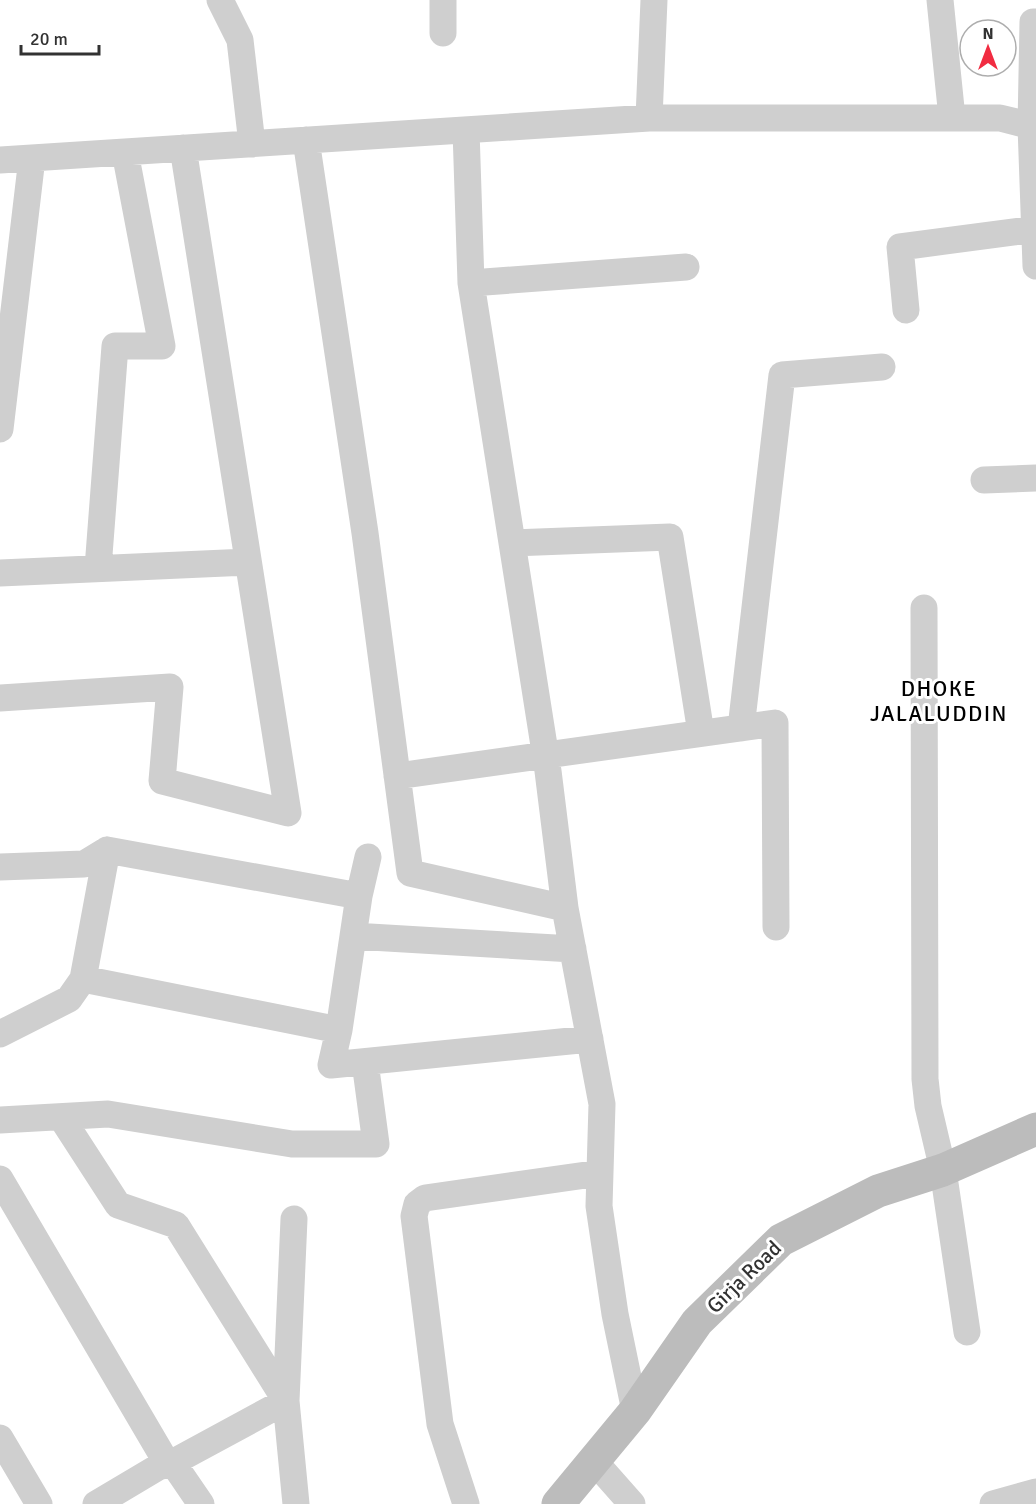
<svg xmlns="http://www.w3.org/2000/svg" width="1036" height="1504" viewBox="0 0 1036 1504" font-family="Signika,sans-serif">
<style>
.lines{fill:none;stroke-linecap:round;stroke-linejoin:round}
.minor{stroke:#cfcfcf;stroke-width:27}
.secondary{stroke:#bcbcbc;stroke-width:33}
.labels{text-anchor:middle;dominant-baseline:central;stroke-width:6;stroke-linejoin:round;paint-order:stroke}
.street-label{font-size:21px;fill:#323232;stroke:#fff}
.neighbourhood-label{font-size:22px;letter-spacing:1.5px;fill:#000;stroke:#fff}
</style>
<rect width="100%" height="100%" fill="#fff"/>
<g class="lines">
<path class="minor" d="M 220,0 L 240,40 L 252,144
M 940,0 L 952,118
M 1036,22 L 1033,22 L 1031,126 L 1036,266
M 443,33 L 443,0
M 649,118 L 654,0
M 466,130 L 471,283 L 548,771 L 565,908 L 602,1104 L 599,1206 L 615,1314 L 635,1411
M 306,140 L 365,533 L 410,873 L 565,908
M 0,160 L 649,118 L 1000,118 L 1036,127
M 471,283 L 686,267
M 906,310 L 900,247 L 1036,229
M 0,429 L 32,158
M 984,480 L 1036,478
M 512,543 L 670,537 L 701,733
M 98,568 L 115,346 L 162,346 L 125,152
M 0,573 L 248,562
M 924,608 L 925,1079 L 928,1106 L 943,1170 L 967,1332
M 0,698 L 170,687 L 162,781 L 288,813 L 183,148
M 741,728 L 782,375 L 882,367
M 397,776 L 775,723 L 776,927
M 107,850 L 83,979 L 339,1030 L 359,896
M 0,867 L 84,864 L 107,850 L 359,896 L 368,857
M 353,936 L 573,949
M 339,1030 L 331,1065 L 590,1039
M 0,1034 L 69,999 L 83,979
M 61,1117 L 118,1205 L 176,1225 L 286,1401 L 168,1465 L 160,1466 L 96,1504
M 0,1120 L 108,1114 L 292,1144 L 376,1144 L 365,1062
M 0,1179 L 168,1465 L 175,1466 L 201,1504
M 294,1219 L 286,1401 L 296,1504
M 0,1438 L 39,1504
M 594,1461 L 632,1504
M 466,1504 L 440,1424 L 414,1216 L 417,1204 L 425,1198 L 600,1173
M 993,1504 L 1036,1492"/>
<path class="secondary" d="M 558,1504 L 635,1411 L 697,1322 L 781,1240 L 878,1191 L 943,1170 L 1036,1129"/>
</g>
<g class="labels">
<g class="street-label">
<text transform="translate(744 1277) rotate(-44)">Girja Road</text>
</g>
<g class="neighbourhood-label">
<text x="939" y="688">DHOKE<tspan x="939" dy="25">JALALUDDIN</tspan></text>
</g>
</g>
<g transform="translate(988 48)"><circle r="28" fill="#ffffff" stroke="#adadad" stroke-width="1.5"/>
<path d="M0-4.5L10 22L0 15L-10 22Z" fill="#f12c41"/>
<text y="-9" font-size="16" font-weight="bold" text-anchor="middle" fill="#323232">N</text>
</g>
<path d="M21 45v9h78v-9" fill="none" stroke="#323232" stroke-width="3"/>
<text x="30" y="45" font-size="18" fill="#323232" stroke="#ffffff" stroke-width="4.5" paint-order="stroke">20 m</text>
</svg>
